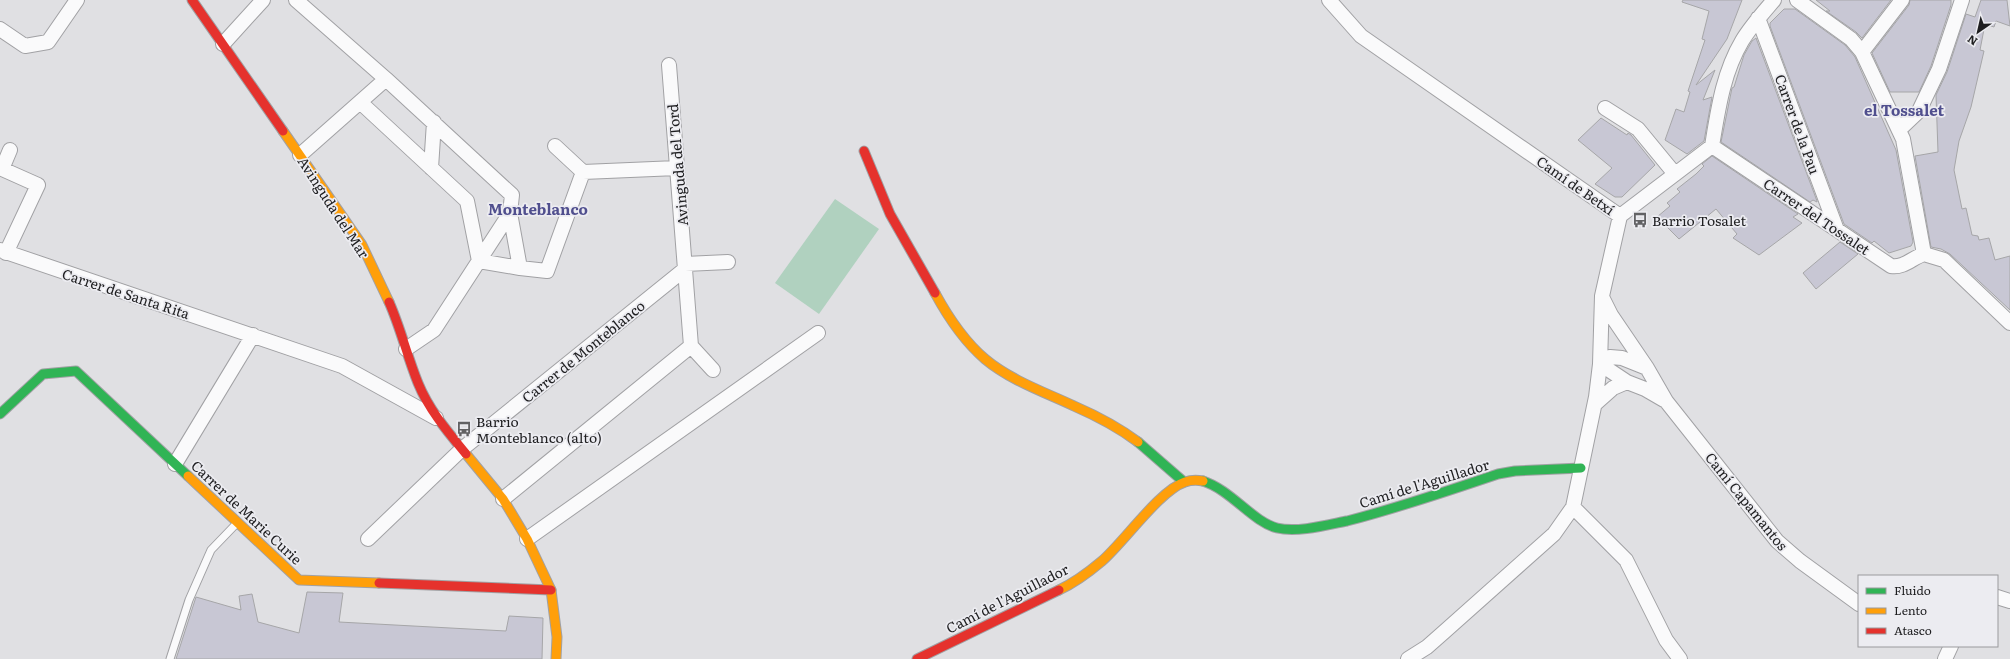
<svg xmlns="http://www.w3.org/2000/svg" width="2010" height="659" viewBox="0 0 2010 659" font-family="Literata,serif">
<style>
.green{fill:#b0d1bf}
.building{fill:#c8c7d4;stroke:#a6a6a8}
.lines{fill:none;stroke-linecap:round;stroke-linejoin:round}
.lane-casing{stroke:#a1a1a4;stroke-width:9}
.street-casing{stroke:#a1a1a4;stroke-width:16}
.fast-casing{stroke:#a1a1a4;stroke-width:11}
.slow-casing{stroke:#a1a1a4;stroke-width:11}
.jam-casing{stroke:#a1a1a4;stroke-width:11}
.lane{stroke:#fafafb;stroke-width:7}
.street{stroke:#fafafb;stroke-width:14}
.fast{stroke:#30b455;stroke-width:9}
.slow{stroke:#ff9f0a;stroke-width:9}
.jam{stroke:#e5322d;stroke-width:9}
.labels{text-anchor:middle;dominant-baseline:central;stroke-width:3.5;stroke-linejoin:round;paint-order:stroke}
.street-label{font-size:14px;fill:#1e1e20;stroke:#ececf1}
.poi-label{font-size:14px;fill:#1e1e20;stroke:#ececf1;text-anchor:start}
.neighbourhood-label{font-size:15px;font-weight:bold;fill:#504f8e;stroke:#ececf1}
</style>
<rect width="100%" height="100%" fill="#e0e0e3"/>
<path class="green" d="M 835,199 L 879,229 L 819,314 L 775,283 Z"/>
<path class="building" d="M 1683,0 L 1742,0 L 1727,39 L 1696,85 L 1715,70 L 1703,100 L 1712,97 L 1704,141 L 1687,154 L 1665,140 L 1676,109 L 1684,112 L 1690,92 L 1688,91 L 1705,40 L 1702,39 L 1709,11 L 1682,2 Z
M 1816,0 L 1891,0 L 1862,38 L 1856,32 L 1826,11 L 1830,11 Z
M 1910,0 L 1951,0 L 1951,5 L 1931,66 L 1919,92 L 1890,92 L 1872,53 L 1909,5 Z
M 1981,0 L 2007,0 L 2010,26 L 1996,21 L 1994,27 L 1985,24 L 1980,50 L 1984,51 L 1971,107 L 1959,141 L 1954,170 L 1962,209 L 1966,208 L 1972,235 L 1978,236 L 1979,240 L 1989,238 L 1995,260 L 2010,256 L 2010,310 L 1950,254 L 1941,249 L 1931,247 L 1915,156 L 1938,152 L 1936,95 L 1947,72 L 1966,14 L 1975,17 Z
M 1784,9 L 1795,9 L 1845,45 L 1855,57 L 1896,150 L 1913,242 L 1911,246 L 1889,253 L 1874,241 L 1872,243 L 1844,224 L 1770,26 L 1770,23 Z
M 1756,38 L 1817,201 L 1817,202 L 1813,200 L 1810,202 L 1721,142 L 1732,88 L 1734,87 L 1744,55 L 1752,41 Z
M 1601,118 L 1627,135 L 1628,133 L 1631,135 L 1655,165 L 1622,197 L 1615,197 L 1595,184 L 1612,168 L 1578,140 Z
M 1712,156 L 1798,214 L 1793,217 L 1802,223 L 1759,255 L 1733,238 L 1737,234 L 1716,209 L 1679,239 L 1657,217 L 1670,206 L 1667,203 L 1680,192 L 1677,189 L 1696,174 L 1704,166 L 1702,164 Z
M 1840,242 L 1858,254 L 1816,289 L 1803,273 Z
M 307,592 L 343,593 L 339,622 L 506,631 L 509,616 L 543,618 L 542,659 L 176,659 L 196,597 L 241,610 L 239,596 L 252,594 L 258,622 L 299,633 Z"/>
<g class="lines">
<g class="lane-casing">
<path id="lane" d="M 170,659 L 189,600 L 211,550 L 237,523"/>
</g>
<g class="street-casing">
<path id="street" d="M 296,0 L 386,79 L 512,195 L 510,213
M 1329,0 L 1361,36 L 1620,216
M 1797,0 L 1851,39 L 1862,52 L 1903,139 L 1924,254
M 1758,18 L 1837,230
M 0,29 L 25,46 L 48,42 L 77,0
M 223,44 L 263,0
M 1862,52 L 1902,0
M 669,65 L 691,346 L 713,370
M 360,102 L 467,201 L 479,261
M 1605,108 L 1638,129 L 1675,174
M 1899,130 L 1919,111 L 1939,69 L 1962,0
M 555,146 L 583,172
M 1712,146 L 1891,266 C 1904,268 1912,258 1924,254
M 300,155 L 386,79
M 431,168 L 434,122
M 1620,216 L 1712,146 C 1718,110 1723,73 1742,41 C 1751,26 1763,13 1774,0
M 0,250 L 342,366 L 436,418
M 6,253 L 38,185 L 2,169 L 10,150
M 1924,254 L 1944,260 L 2010,323
M 685,264 L 728,262
M 520,268 L 547,271 L 583,172 L 677,168
M 1603,299 L 1611,315 L 1647,368 L 1666,401 L 1777,541 L 1800,561 L 1859,604
M 406,349 L 434,330 L 510,213 L 520,268 L 479,261
M 1600,364 L 1610,357 L 1622,358 L 1647,368
M 1600,364 L 1627,382
M 1595,404 L 1613,388 L 1627,382 L 1645,389 L 1664,400
M 175,464 L 253,335
M 503,499 L 691,346
M 1573,507 L 1626,560 L 1666,640 L 1680,659
M 368,539 L 462,449 L 685,269
M 527,539 L 818,333
M 1997,597 L 2010,601
M 1408,659 L 1427,647 L 1444,632 L 1554,534 L 1573,507 L 1596,397 L 1600,364 L 1602,296 L 1620,216
M 1945,659 L 1951,646"/>
</g>
<g class="fast-casing">
<path id="fast" d="M 0,414 L 43,374 L 76,371 L 188,476
M 1138,442 L 1184,482
M 1203,481 C 1231,490 1253,522 1277,528 C 1297,533 1327,525 1347,521 C 1398,508 1448,491 1498,474 L 1515,471 L 1581,468"/>
</g>
<g class="slow-casing">
<path id="slow" d="M 283,131 L 362,245 L 389,302
M 935,293 C 948,317 964,341 985,359 C 1010,380 1044,392 1074,406 C 1097,416 1118,427 1138,442
M 466,454 L 503,499 L 527,539 L 551,590 L 557,637 L 556,659
M 188,476 L 299,580 L 379,583
M 1059,590 C 1074,583 1089,572 1102,561 C 1124,542 1160,490 1185,482 C 1191,480 1197,480 1203,481"/>
</g>
<g class="jam-casing">
<path id="jam" d="M 192,0 L 283,131
M 864,151 L 890,214 L 935,293
M 389,302 C 401,329 407,356 418,383 C 429,410 447,431 466,454
M 379,583 L 551,590
M 917,659 L 1059,590"/>
</g>
<use href="#lane" class="lane"/>
<use href="#street" class="street"/>
<use href="#fast" class="fast"/>
<use href="#slow" class="slow"/>
<use href="#jam" class="jam"/>
</g>
<defs>
<g id="bus-bare" transform="scale(1.2)"><path d="M-5-6H5V4H4V6H2V4H-2V6H-4V4H-5ZM-3.5-4V0h7V-4ZM-3.5 1.2v1.5H-2V1.2ZM2 1.2v1.5H3.5V1.2Z" fill="#626264" stroke="#ececf1" stroke-width="2.5" paint-order="stroke"/></g>
</defs>
<g fill-rule="evenodd">
<use href="#bus-bare" x="1640" y="220"/>
<use href="#bus-bare" x="464" y="429"/>
</g>
<g class="labels">
<g class="street-label">
<text transform="translate(1798 124) rotate(70)">Carrer de la Pau</text>
<text transform="translate(677 165) rotate(-95)">Avinguda del Tord</text>
<text transform="translate(1576 185) rotate(35)">Camí de Betxí</text>
<text transform="translate(334 207) rotate(57)">Avinguda del Mar</text>
<text transform="translate(1817 216) rotate(34)">Carrer del Tossalet</text>
<text transform="translate(126 293) rotate(18)">Carrer de Santa Rita</text>
<text transform="translate(583 351) rotate(-39)">Carrer de Monteblanco</text>
<text transform="translate(1424 483) rotate(-17)">Camí de l'Aguillador</text>
<text transform="translate(1747 501) rotate(51)">Camí Capamantos</text>
<text transform="translate(247 512) rotate(43)">Carrer de Marie Curie</text>
<text transform="translate(1007 598) rotate(-27)">Camí de l'Aguillador</text>
</g>
<g class="poi-label">
<text x="1652" y="220">Barrio Tosalet</text>
<text x="476" y="421">Barrio<tspan x="476" dy="16">Monteblanco (alto)</tspan></text>
</g>
<g class="neighbourhood-label">
<text x="1904" y="109">el Tossalet</text>
<text x="538" y="208">Monteblanco</text>
</g>
</g>
<rect x="1858" y="575" width="140" height="72" fill="#ececf1" stroke="#9a9a9d"/>
<rect x="1866" y="588" width="20" height="6" fill="#30b455" stroke="#9a9a9d"/>
<text x="1894" y="595" font-size="12" fill="#1e1e20">Fluido</text>
<rect x="1866" y="608" width="20" height="6" fill="#ff9f0a" stroke="#9a9a9d"/>
<text x="1894" y="615" font-size="12" fill="#1e1e20">Lento</text>
<rect x="1866" y="628" width="20" height="6" fill="#e5322d" stroke="#9a9a9d"/>
<text x="1894" y="635" font-size="12" fill="#1e1e20">Atasco</text>
<g transform="translate(1978 32) rotate(214)" stroke="#ececf1" stroke-width="3" paint-order="stroke">
<path d="M0-3L7 15L0 10L-7 15Z" fill="#1e1e20"/>
<text y="-6" font-size="11" font-weight="bold" text-anchor="middle" fill="#1e1e20">N</text>
</g>
</svg>
